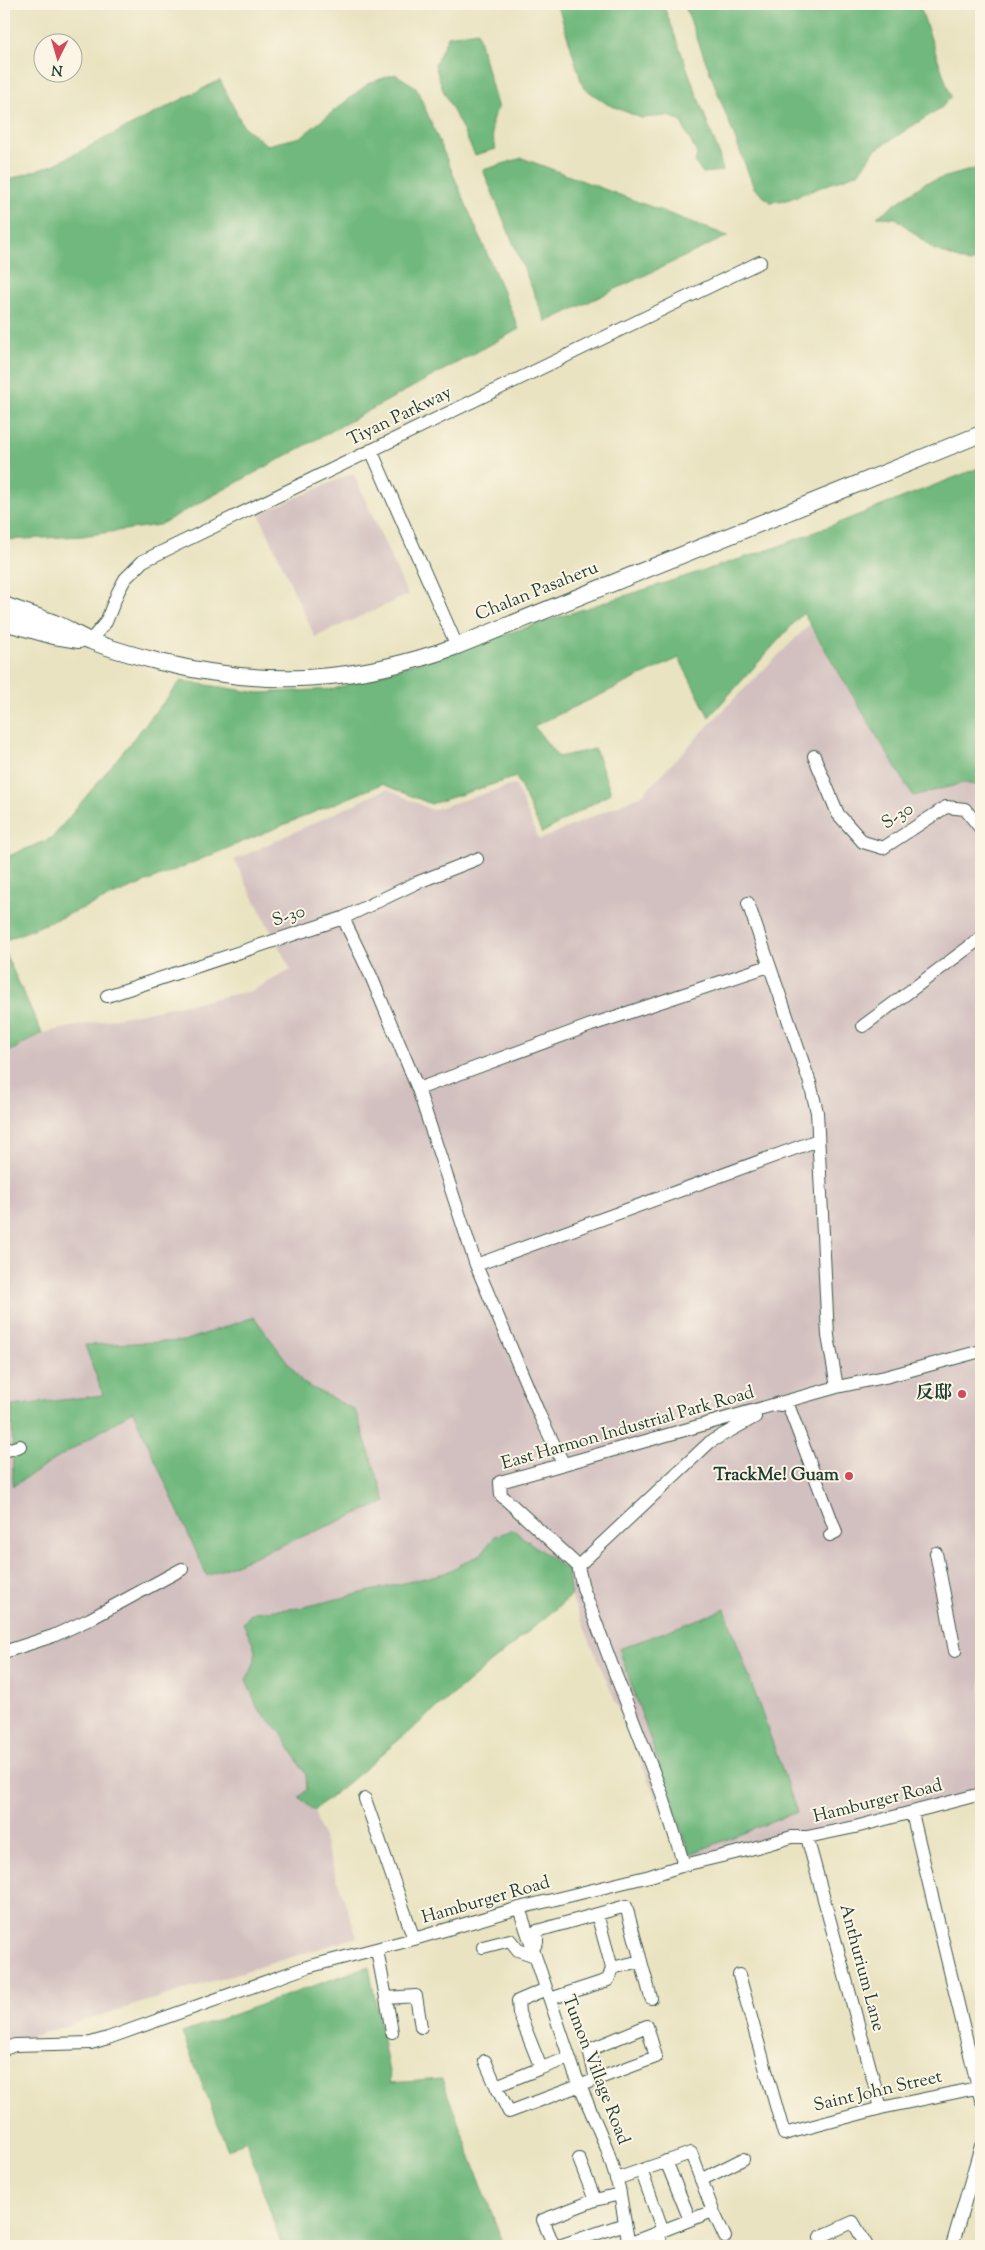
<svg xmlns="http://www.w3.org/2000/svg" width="985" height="2250" viewBox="0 0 985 2250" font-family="'Sorts Mill Goudy','Noto Serif SC',serif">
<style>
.industrial{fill:#d2bfbf}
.forest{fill:#70b87d;stroke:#487a58}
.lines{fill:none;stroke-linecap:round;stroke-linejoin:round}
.minor-casing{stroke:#3d5649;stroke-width:14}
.major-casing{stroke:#3d5649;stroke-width:18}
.minor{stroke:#fff;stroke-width:12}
.major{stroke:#fff;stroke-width:16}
.poi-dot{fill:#d1495b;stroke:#fcf5e5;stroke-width:2}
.labels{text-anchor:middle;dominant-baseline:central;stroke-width:4;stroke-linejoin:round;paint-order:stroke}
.street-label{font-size:18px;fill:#1f3d34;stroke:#fcf5e5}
.poi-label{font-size:18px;font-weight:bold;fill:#1f3d34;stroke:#fcf5e5;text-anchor:end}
</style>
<rect width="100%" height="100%" fill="#fcf5e5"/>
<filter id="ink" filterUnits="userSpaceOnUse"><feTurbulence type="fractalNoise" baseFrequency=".02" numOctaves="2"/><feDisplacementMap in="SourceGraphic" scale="10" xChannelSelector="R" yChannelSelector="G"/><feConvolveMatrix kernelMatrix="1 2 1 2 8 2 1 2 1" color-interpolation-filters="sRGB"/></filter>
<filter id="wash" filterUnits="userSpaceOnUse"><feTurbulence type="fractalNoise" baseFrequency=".0096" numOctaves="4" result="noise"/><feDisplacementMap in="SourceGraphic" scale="20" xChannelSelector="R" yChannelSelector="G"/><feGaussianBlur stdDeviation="1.12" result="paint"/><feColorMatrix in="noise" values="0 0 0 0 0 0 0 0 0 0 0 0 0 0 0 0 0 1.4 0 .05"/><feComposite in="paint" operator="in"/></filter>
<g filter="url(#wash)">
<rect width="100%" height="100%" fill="#e9e3c1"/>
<path class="industrial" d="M 353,473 L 408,595 L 315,637 L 259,514 Z
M 809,625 L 913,796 L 964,783 L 981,786 L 981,1794 L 684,1865 L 571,1596 L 569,1582 L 513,1530 L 495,1536 L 481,1554 L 445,1573 L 300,1608 L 253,1612 L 243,1622 L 255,1648 L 254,1667 L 258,1709 L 280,1731 L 306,1775 L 307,1789 L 300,1798 L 314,1811 L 357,1937 L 4,2045 L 4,1055 L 42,1033 L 251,991 L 291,970 L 234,860 L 387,789 L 432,810 L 515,784 L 539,840 L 642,795 L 731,702 Z"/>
<path class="forest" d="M 554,4 L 663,4 L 718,151 L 723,171 L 703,173 L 695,163 L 697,154 L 680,120 L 667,116 L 641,118 L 607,104 L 583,87 L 560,12 Z
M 684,4 L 919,4 L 951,97 L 942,107 L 875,150 L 858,173 L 787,200 L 770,202 L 754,188 Z
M 477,31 L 498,109 C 488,121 492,134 496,149 L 475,155 L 443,90 L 435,65 L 448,36 Z
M 395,74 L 416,87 L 519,329 L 159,525 L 82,536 L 4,540 L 4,181 L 53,165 L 220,80 L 243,126 L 267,145 L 301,137 L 369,83 Z
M 522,158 L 728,236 L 546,322 L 483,170 Z
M 981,167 L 981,260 L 969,263 L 933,249 L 896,218 L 877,217 L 925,183 Z
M 981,467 L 981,786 L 964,783 L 913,796 L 803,613 L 709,717 L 679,658 L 534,726 L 558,757 L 595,749 L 611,793 L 542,833 L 516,777 L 431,804 L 382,784 L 4,941 L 4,858 L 52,838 L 181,681 L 259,693 L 334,689 L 774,548 Z
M 4,951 L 42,1033 L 4,1055 Z
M 254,1317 L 303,1383 L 355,1410 L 386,1502 L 207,1576 L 133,1411 L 13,1486 L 12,1406 L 103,1395 L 85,1345 L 184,1341 Z
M 513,1530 L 567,1570 L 571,1596 L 314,1811 L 299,1797 L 307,1789 L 306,1775 L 280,1731 L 258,1709 L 246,1679 C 262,1656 254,1645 243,1623 L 253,1612 L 300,1608 L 445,1573 L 481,1554 L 495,1536 Z
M 725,1609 L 797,1812 L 690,1854 L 619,1649 Z
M 369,1966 L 391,2083 L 442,2079 L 504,2246 L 282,2246 L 246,2140 L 228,2150 L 182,2033 Z"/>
</g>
<g filter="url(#ink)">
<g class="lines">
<g class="minor-casing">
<path id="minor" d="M 371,450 L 457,646
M 90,641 L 106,622 L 118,592 L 125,579 L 143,561 L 760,262
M 814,756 L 838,814 L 863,842 L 883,848 L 946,807 L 965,809 L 981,829
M 748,903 L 810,1083 L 817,1112 L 828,1336 L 837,1387
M 343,918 L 371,976 L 418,1089 L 476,1265 L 540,1416 L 563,1463
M 107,996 L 343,918 L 416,883 L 477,859
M 863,1026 L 981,938
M 418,1089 L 591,1025 L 769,966
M 476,1265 L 818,1140
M 780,1405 L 787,1402 L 836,1532 L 830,1535
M 4,1451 L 20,1446
M 936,1553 L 955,1651
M 578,1566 L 710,1442 L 755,1417
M 4,1652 L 53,1636 L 90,1619 L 182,1569
M 365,1799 L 414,1939
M 912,1813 L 981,2100
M 807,1837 L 881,2108
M 684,1865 L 662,1794 L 613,1668 L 583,1588 L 578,1566 L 501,1495 L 500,1482 L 837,1387 L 885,1377 L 981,1351
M 519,1908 L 575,2074 L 607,2149 L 619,2188 L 629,2246
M 597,1914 L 612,1968 L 641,1961
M 483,1947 L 510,1940 L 518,1950 L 535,1956
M 533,1949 L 537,1942 L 537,1931 L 626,1906 L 651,1998
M 377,1950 L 386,1998 L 416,1996 L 421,2027
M 739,1975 L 784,2134 L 881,2108 L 981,2087
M 546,1989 L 518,2001 L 519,2013 L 541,2068 L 496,2086 L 509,2112 L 656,2057 L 647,2026 L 589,2050 L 596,2079
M 386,1998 L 392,2032
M 550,1999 L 608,1980 L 612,1968
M 4,2049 L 15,2045 L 91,2043 L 108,2038 L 307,1967 L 414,1939 L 519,1908 L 650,1876 L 684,1865 L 743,1851 L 792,1837 L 807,1837 L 855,1827 L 981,1794
M 485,2061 L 496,2086
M 541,2068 L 569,2058
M 579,2159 L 595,2200 L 620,2194
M 666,2161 L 690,2220
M 641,2170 L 663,2231
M 616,2179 L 691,2153 L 713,2211 L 628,2244
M 701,2180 L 743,2159
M 713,2211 L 725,2237
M 658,2232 L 662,2246
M 820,2237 L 853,2222 L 867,2246
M 554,2246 L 543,2220 L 595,2200
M 559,2246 L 625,2224
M 952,2246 L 981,2146"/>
</g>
<g class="major-casing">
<path id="major" d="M 4,605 C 22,612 40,617 57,624 C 69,629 79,637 91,641 C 113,650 137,656 160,662 C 265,688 356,683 457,646 L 981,434
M 4,622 L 54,636 L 79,640"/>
</g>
<use href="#minor" class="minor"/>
<use href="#major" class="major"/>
</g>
</g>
<g class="poi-dot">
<circle cx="962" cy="1394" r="5"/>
<circle cx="849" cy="1476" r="5"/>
</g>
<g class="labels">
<g class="street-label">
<text transform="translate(400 417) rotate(-26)">Tiyan Parkway</text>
<text transform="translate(537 592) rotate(-22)">Chalan Pasaheru</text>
<text transform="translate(898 817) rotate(-32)">S-30</text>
<text transform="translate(289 917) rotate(-18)">S-30</text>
<text transform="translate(628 1429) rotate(-16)">East Harmon Industrial Park Road</text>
<text transform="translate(878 1802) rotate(-14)">Hamburger Road</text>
<text transform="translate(486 1901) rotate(-16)">Hamburger Road</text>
<text transform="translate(861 1968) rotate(75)">Anthurium Lane</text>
<text transform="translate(595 2070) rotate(69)">Tumon Village Road</text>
<text transform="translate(878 2092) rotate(-13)">Saint John Street</text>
</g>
<g class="poi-label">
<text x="952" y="1394">反邸</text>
<text x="839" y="1476">TrackMe! Guam</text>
</g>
</g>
<rect width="985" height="2250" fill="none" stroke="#fcf5e5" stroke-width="20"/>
<g transform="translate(58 58) rotate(185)"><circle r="24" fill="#fcf5e5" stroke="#a4ab9e"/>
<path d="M0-4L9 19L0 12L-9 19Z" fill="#d1495b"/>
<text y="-8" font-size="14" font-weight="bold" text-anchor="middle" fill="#1f3d34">N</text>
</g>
</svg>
